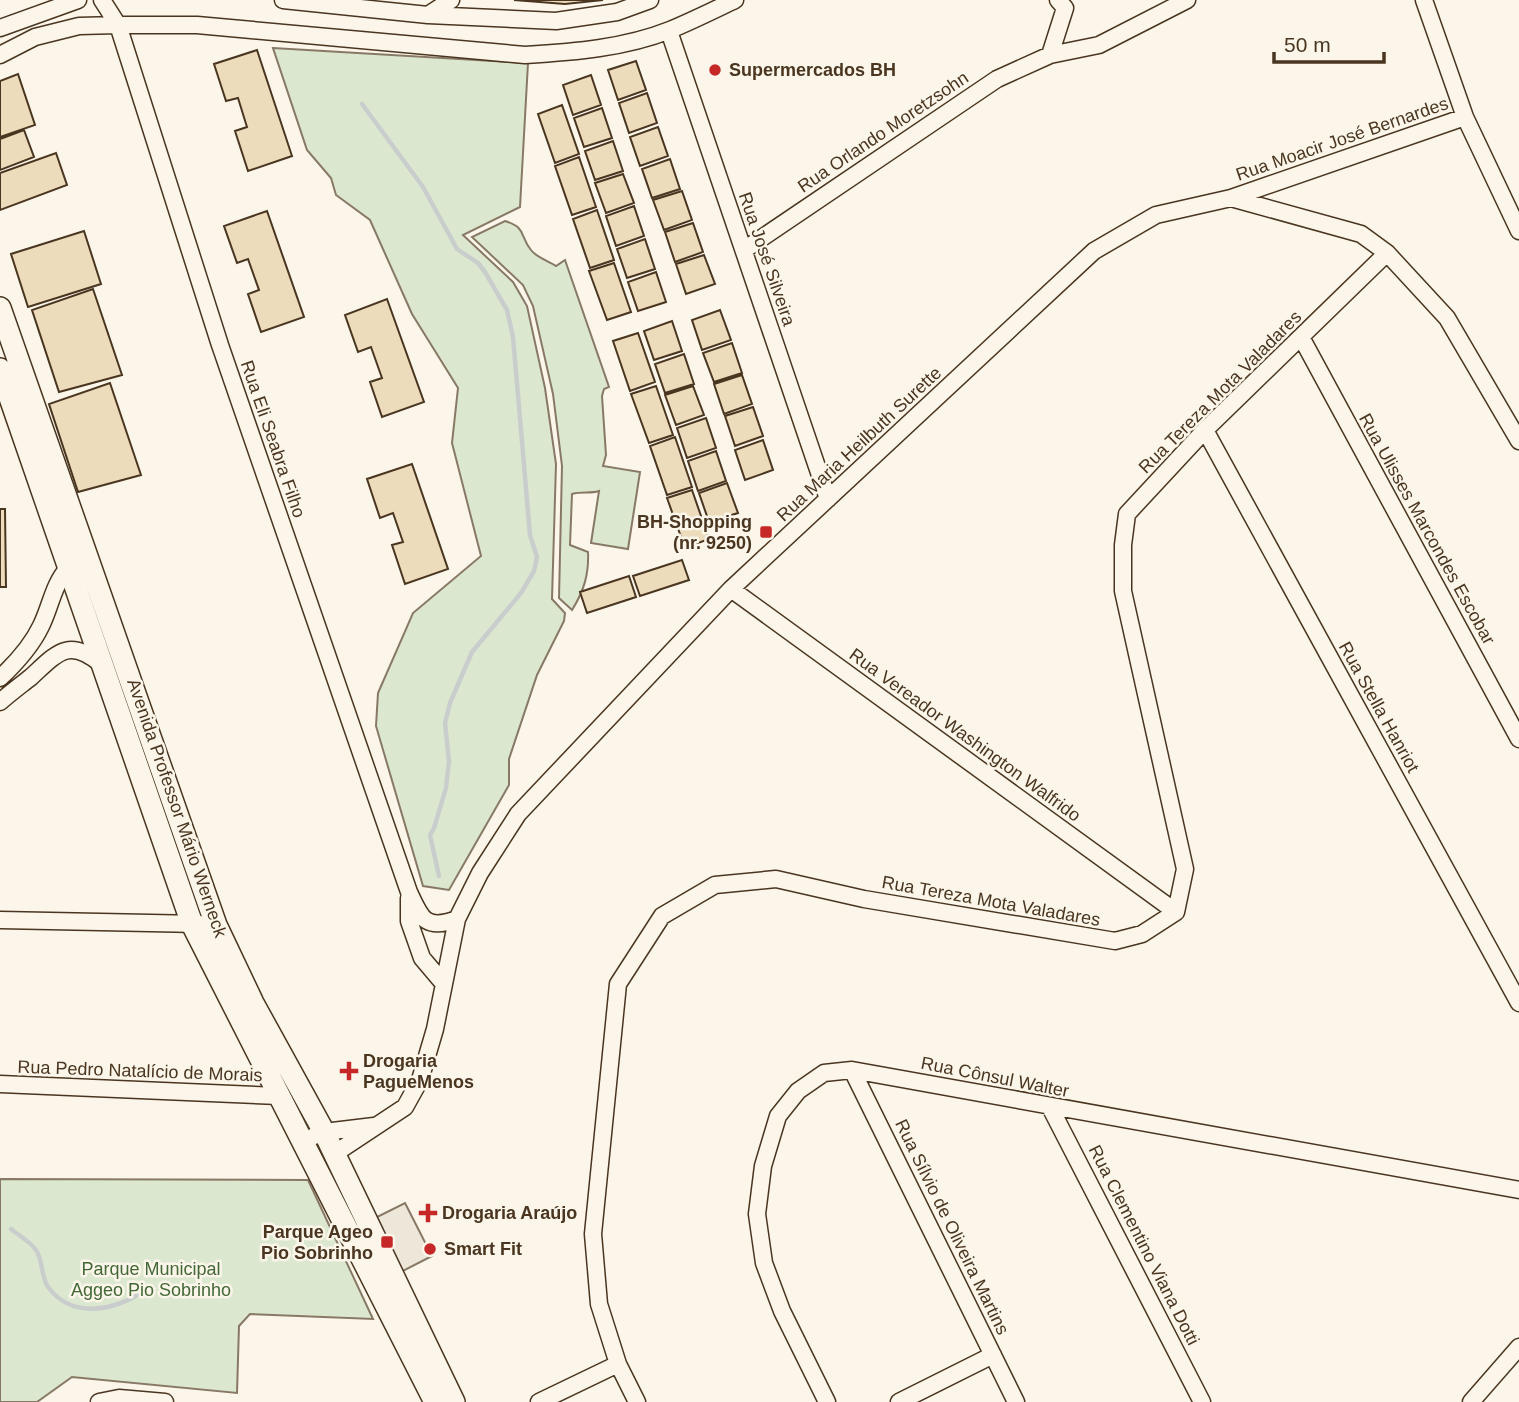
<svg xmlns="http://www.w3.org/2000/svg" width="1519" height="1402" viewBox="0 0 1519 1402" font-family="Arial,sans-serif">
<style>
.green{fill:#dce7d0;stroke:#887966;stroke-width:2}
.parking{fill:#ede7d9;stroke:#887966;stroke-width:2}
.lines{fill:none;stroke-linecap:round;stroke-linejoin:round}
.stream{stroke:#c9cecd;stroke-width:4.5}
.building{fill:#ecdcbc;stroke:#4a3520;stroke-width:2}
.minor-casing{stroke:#4a3520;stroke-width:19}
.major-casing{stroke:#4a3520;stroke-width:24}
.minor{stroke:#fbf6e9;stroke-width:16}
.major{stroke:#fbf6e9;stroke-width:21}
.poi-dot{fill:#c62828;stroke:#fbf6e9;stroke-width:2.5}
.labels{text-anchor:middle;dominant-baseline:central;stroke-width:5;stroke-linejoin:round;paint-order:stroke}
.poi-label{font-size:18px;font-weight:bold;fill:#4a3520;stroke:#fbf6e9;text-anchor:start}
.street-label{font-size:18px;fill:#4a3520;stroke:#fbf6e9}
.park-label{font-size:18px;fill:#436837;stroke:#fbf6e9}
</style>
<rect width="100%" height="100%" fill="#fbf6e9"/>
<path class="green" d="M 273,48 L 528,63 L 520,207 L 463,235 L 513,282 L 527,306 L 545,388 L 556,464 L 552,599 L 565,613 L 564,621 L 537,675 L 509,759 L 509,785 L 449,890 L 423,886 L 376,726 L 378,693 L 413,613 L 481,556 L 452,443 L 458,388 L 412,314 L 370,220 L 336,195 L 331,178 L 307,150 Z
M 505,221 C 527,228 519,235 531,250 C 536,257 548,261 556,266 L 565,260 L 609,387 L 604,389 L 602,396 L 606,455 L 603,466 L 640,472 L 628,549 L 591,543 L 599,491 C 590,494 582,491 572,494 L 570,545 L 588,552 C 589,574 584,591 572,610 L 559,598 L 562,466 L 553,394 L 533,306 L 523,285 L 472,237 Z
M 0,1179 L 308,1180 L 373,1319 L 250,1314 L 239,1326 L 237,1393 L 72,1377 L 37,1402 L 0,1402 Z"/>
<path class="parking" d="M 405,1203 L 432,1256 L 393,1276 L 367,1222 Z"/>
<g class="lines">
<path class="stream" d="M 362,104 L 423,187 L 457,249 L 478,263 L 485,272 L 507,310 L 513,337 L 530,535 L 537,557 L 534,571 L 521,593 L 472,652 L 450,703 L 445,723 L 449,761 L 446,788 L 434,828 L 430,835 L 439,876
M 11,1229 C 18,1235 31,1242 36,1250 C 43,1260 41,1277 48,1287 C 72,1319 111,1311 141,1293"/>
</g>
<path class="building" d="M 514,0 L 603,0 L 565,4 Z
M 257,50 L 292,156 L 248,171 L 235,131 L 247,127 L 238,98 L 226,101 L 214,64 Z
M 636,61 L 646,90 L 618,100 L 608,70 Z
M 18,74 L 35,125 L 0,137 L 0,81 Z
M 591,75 L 601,105 L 573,115 L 563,85 Z
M 647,93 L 657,123 L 629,133 L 619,103 Z
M 562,105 L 579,154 L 555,163 L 538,114 Z
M 602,108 L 612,138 L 584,147 L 574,118 Z
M 658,127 L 668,156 L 640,166 L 630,137 Z
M 24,130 L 34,157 L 0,170 L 0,139 Z
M 613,141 L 623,171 L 595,180 L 585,151 Z
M 56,153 L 67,185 L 0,210 L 0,173 Z
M 579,157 L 596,207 L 572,215 L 555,166 Z
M 670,159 L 680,189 L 652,198 L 642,169 Z
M 623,174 L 634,203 L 606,213 L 595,183 Z
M 682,191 L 692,220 L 664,230 L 653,200 Z
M 634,206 L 644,236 L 616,246 L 606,216 Z
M 597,210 L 614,260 L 590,268 L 573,219 Z
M 267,211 L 304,317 L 261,332 L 248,294 L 259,290 L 248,259 L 237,263 L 224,226 Z
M 693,223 L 703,252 L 675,262 L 665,232 Z
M 84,231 L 101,284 L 28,307 L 11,254 Z
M 645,239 L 655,269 L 627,278 L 617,249 Z
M 704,255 L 715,284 L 686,294 L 676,264 Z
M 614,263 L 631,312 L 607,320 L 589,271 Z
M 656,272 L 666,302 L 638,311 L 628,282 Z
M 93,289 L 122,375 L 59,392 L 32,310 Z
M 387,299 L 424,402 L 382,417 L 370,382 L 382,378 L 371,347 L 358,352 L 345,315 Z
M 720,310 L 731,340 L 702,350 L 692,320 Z
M 672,321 L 682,351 L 654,360 L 644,331 Z
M 638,333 L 655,382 L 630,391 L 613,341 Z
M 732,343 L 742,373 L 714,382 L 703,353 Z
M 684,354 L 694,384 L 665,393 L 655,364 Z
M 742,375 L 752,404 L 724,414 L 714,384 Z
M 110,383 L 141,475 L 78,492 L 49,404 Z
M 656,386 L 673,435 L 649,443 L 631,394 Z
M 693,386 L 704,415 L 676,425 L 665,395 Z
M 753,407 L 763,436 L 735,446 L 725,416 Z
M 706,418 L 716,448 L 687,458 L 677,428 Z
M 675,437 L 692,487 L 667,495 L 650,446 Z
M 763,440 L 773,470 L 745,480 L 735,450 Z
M 716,451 L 726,481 L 698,491 L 688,461 Z
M 412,464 L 448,569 L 405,584 L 392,545 L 403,542 L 393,513 L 380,518 L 367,479 Z
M 727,483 L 738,513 L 709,522 L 699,493 Z
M 692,490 L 709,539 L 685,548 L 667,498 Z
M 0,509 L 5,509 L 6,587 L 0,587 Z
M 682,560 L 689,580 L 640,596 L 633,576 Z
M 629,576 L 636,597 L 587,613 L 580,592 Z"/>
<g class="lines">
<g class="minor-casing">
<path id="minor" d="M 102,0 L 118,25 L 220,345 L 409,892 C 421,918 425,931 457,919
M 283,0 L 428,15 L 556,21 L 617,12 L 650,0
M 1424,0 L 1465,117 L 1519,231
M 428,15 L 451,0
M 0,28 L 78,0
M 669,31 L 828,499
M 0,55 L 35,37 L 79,26 L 118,25 L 197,25 L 525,55 C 574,52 625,48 670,30 C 692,21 714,10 735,0
M 1050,55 L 1065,8 L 1058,0
M 1231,198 L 1465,117
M 744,250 L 997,79 L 1050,55 L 1099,45 L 1187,0
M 1301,337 L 1519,739
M 1205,430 L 1519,1003
M 731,589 L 1176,912
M 0,678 C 16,663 31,647 41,626 C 51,606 53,584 69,567 L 76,567
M 0,702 C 10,693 21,685 31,677 C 57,653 69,637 101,664
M 409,898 L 409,921 L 422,958 L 444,984
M 0,920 L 200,924
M 852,1070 L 1016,1402
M 0,1084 L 279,1096
M 1050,1107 L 1202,1402
M 314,1136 L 324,1132 L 374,1126
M 334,1154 L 405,1107 L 420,1080 L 435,1029 L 457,919 L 480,873 L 518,814 L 731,589 L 1094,251 L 1156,215 L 1231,198 L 1361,234 L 1387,253 L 1447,318 L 1519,441
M 99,1402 L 119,1398 L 165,1402
M 539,1402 L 618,1364
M 637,1402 L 618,1364 L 599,1304 L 593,1234 L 618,984 L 662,916 L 715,885 L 776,879 L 864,899 L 1115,941 L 1142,934 L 1176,912 L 1185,869 L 1123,591 L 1123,545 L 1127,514 L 1205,430 L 1387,253
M 827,1402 L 782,1311 L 764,1263 L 757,1214 L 763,1166 L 778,1116 L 798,1091 L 824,1073 L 852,1070 L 1519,1190
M 899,1402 L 993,1355
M 1471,1402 L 1519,1347"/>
</g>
<g class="major-casing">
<path id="major" d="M 0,308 L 216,925 L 253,1003 L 324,1132 L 454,1402
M 0,369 L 192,924 L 435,1402"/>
</g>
<use href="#minor" class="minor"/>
<use href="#major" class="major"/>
</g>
<g class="poi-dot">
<circle cx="715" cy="70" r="7"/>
<rect x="759" y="525" width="14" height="14" rx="3.5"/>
<path d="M345.5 1060.5h7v7h7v7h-7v7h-7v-7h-7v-7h7z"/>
<path d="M424.5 1202.5h7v7h7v7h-7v7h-7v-7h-7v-7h7z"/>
<rect x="380" y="1235" width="14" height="14" rx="3.5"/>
<circle cx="430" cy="1249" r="7"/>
</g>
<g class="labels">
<g class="poi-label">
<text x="729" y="70">Supermercados BH</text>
<text x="752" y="522" text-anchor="end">BH-Shopping<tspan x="752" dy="21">(nr. 9250)</tspan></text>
<text x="363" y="1061">Drogaria<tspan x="363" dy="21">PagueMenos</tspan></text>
<text x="442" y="1213">Drogaria Araújo</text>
<text x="373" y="1232" text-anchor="end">Parque Ageo<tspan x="373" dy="21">Pio Sobrinho</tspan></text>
<text x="444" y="1249">Smart Fit</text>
</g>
<g class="street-label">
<text transform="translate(883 132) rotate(-34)">Rua Orlando Moretzsohn</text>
<text transform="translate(1342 139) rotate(-19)">Rua Moacir José Bernardes</text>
<text transform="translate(767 259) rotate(71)">Rua José Silveira</text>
<text transform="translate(1220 392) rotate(-45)">Rua Tereza Mota Valadares</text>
<text transform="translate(273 439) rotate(71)">Rua Eli Seabra Filho</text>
<text transform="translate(859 444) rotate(-43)">Rua Maria Heilbuth Surette</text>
<text transform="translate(1427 529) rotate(61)">Rua Ulisses Marcondes Escobar</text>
<text transform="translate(1379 707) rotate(61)">Rua Stella Hanriot</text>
<text transform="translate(965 735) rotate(36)">Rua Vereador Washington Walfrido</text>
<text transform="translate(177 808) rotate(71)">Avenida Professor Mário Werneck</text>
<text transform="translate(991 901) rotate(10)">Rua Tereza Mota Valadares</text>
<text transform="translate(140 1071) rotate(2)">Rua Pedro Natalício de Morais</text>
<text transform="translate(995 1077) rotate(11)">Rua Cônsul Walter</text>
<text transform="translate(952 1227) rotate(64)">Rua Sílvio de Oliveira Martins</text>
<text transform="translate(1144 1245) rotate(63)">Rua Clementino Viana Dotti</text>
</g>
<g class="park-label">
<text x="151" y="1269">Parque Municipal<tspan x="151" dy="21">Aggeo Pio Sobrinho</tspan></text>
</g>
</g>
<path d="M1274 52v10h110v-10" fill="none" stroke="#4a3520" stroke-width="3.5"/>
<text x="1284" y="52" font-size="21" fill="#4a3520" stroke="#fbf6e9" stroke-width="5" paint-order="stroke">50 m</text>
</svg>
